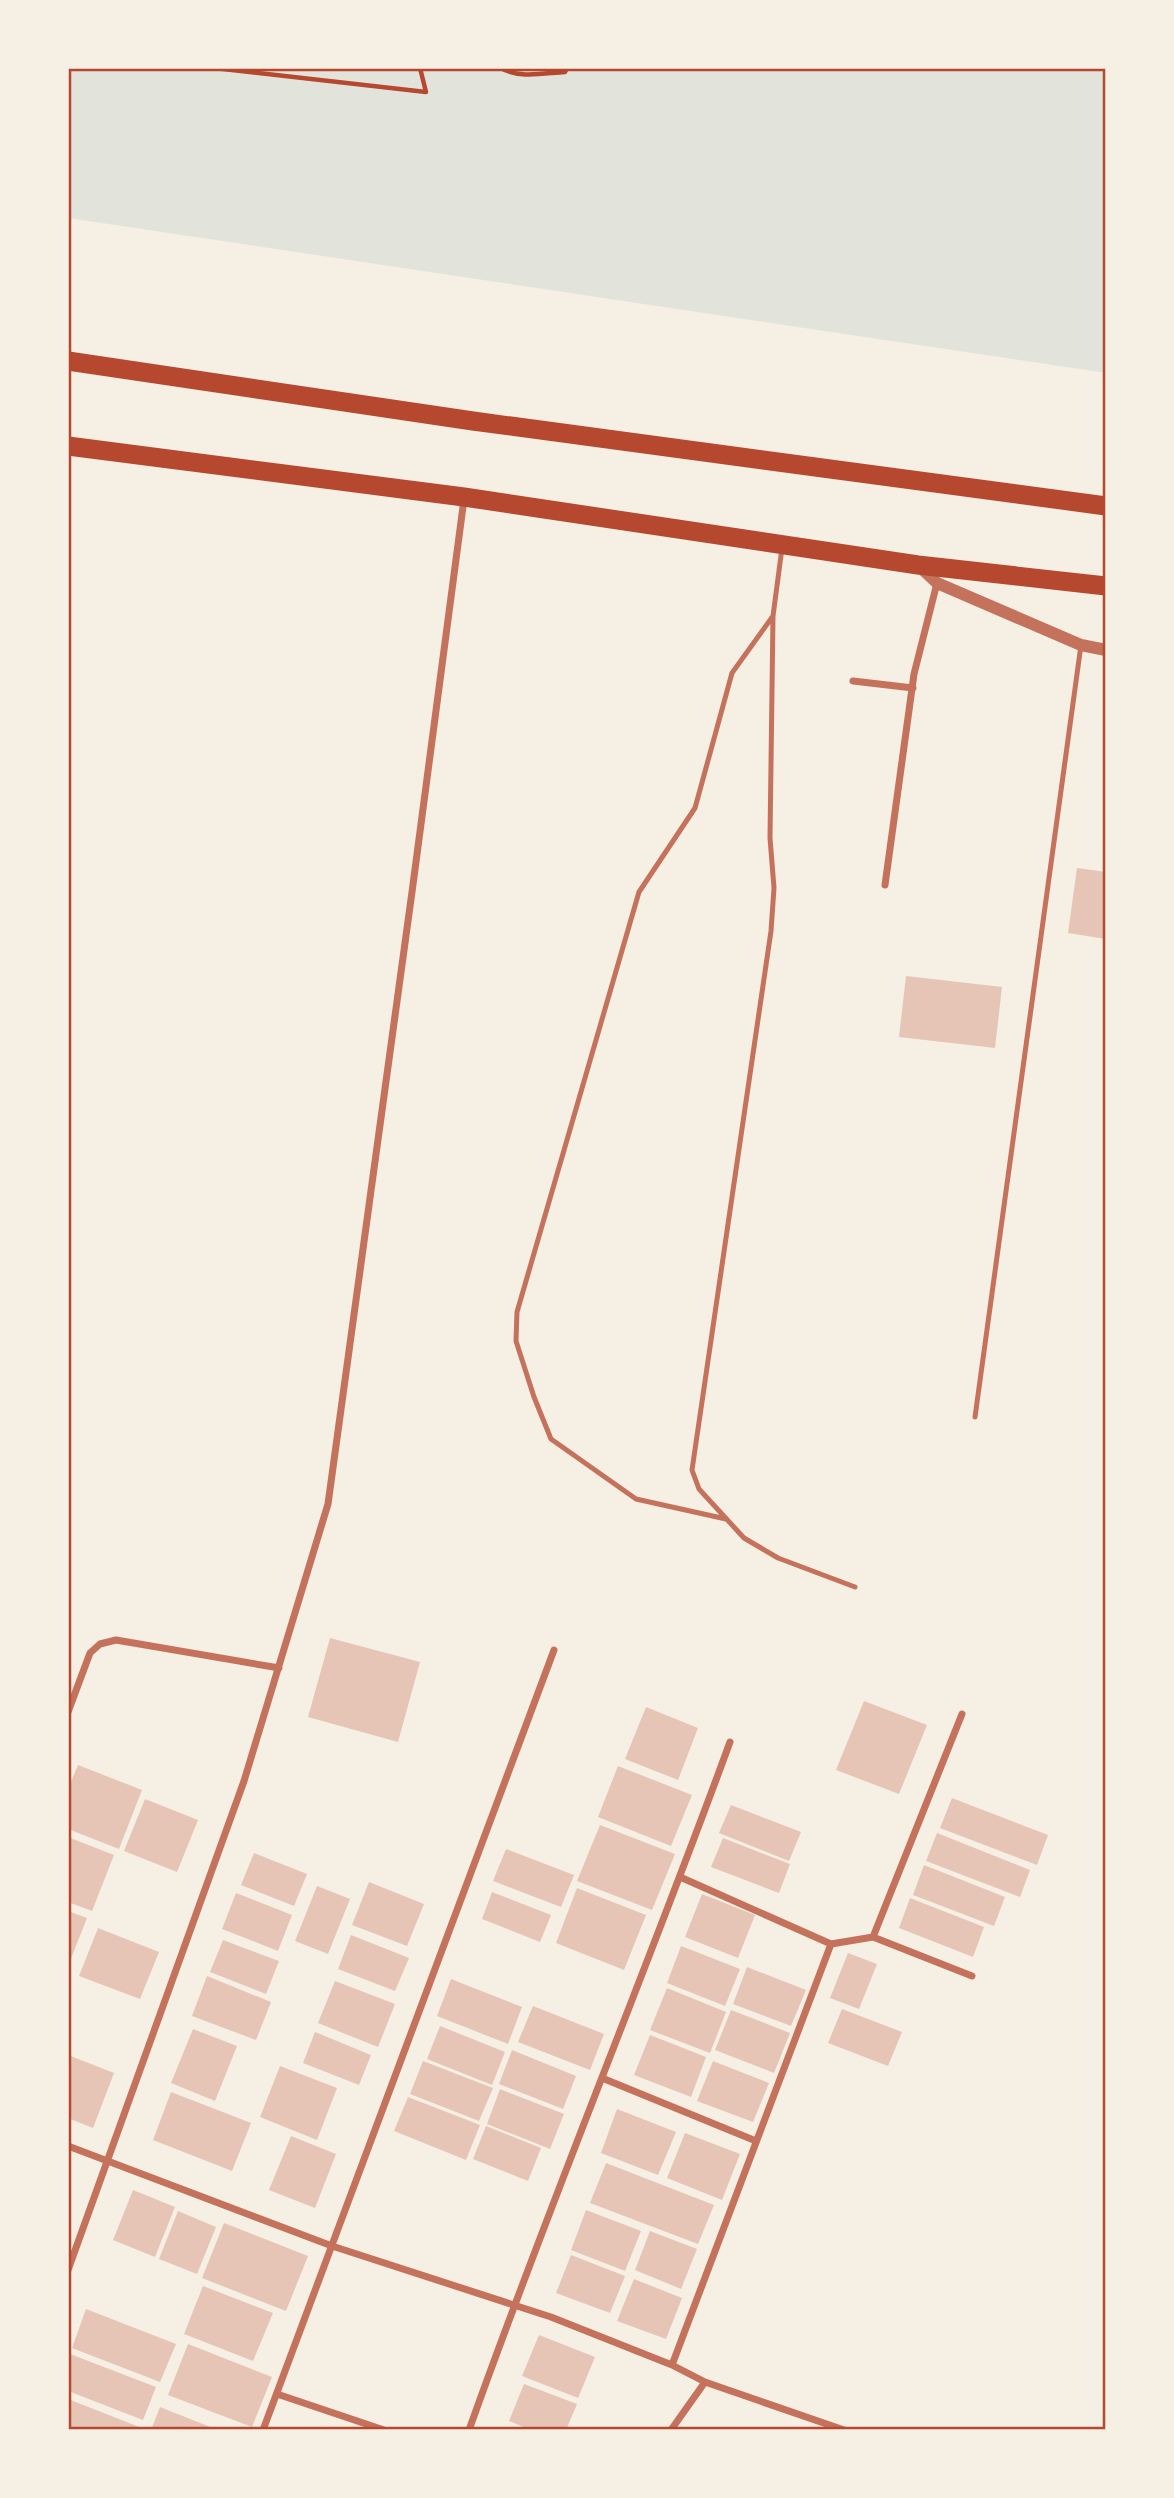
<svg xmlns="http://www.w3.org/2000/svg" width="1174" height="2498" viewBox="0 0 1174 2498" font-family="'Noto Sans',sans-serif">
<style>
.green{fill:#e2e4dc}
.building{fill:#e6c5b7}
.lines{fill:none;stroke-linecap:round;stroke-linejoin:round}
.path{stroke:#b5482f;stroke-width:4.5}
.service{stroke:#c5725c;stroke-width:5}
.minor{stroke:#c5725c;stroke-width:7}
.tertiary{stroke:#c5725c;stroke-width:12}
.trunk{stroke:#b5482f;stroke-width:19}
.neatline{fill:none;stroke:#b5482f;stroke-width:2.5}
</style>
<rect width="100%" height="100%" fill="#f6efe4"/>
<path class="green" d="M 68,68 L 1106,68 L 1106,373 L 68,218 Z"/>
<path class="building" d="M 1077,868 L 1106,872 L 1106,939 L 1068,933 Z
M 906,976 L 1002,987 L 995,1048 L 899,1037 Z
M 330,1638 L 420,1662 L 398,1742 L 308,1717 Z
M 864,1701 L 927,1725 L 899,1794 L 836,1770 Z
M 646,1707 L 698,1728 L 678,1780 L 625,1759 Z
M 78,1765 L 142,1790 L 119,1849 L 68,1829 L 68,1789 Z
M 618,1766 L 692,1795 L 671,1846 L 598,1817 Z
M 952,1798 L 1048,1835 L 1037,1865 L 940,1828 Z
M 145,1799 L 198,1820 L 177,1872 L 124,1851 Z
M 731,1805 L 801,1832 L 789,1861 L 719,1833 Z
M 600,1825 L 675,1854 L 652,1910 L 577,1881 Z
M 937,1833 L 1030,1870 L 1020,1897 L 926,1861 Z
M 68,1837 L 114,1855 L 92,1911 L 68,1902 Z
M 723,1838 L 790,1864 L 779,1893 L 711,1867 Z
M 506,1849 L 574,1875 L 561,1907 L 493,1881 Z
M 254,1853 L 307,1874 L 294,1906 L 241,1885 Z
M 924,1865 L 1005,1897 L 994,1926 L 913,1895 Z
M 369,1882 L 424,1904 L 407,1946 L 352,1925 Z
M 317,1886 L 350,1899 L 328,1954 L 295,1941 Z
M 577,1888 L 646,1915 L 624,1970 L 556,1943 Z
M 492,1892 L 551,1915 L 540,1942 L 482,1919 Z
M 236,1893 L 292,1915 L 278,1951 L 222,1929 Z
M 702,1894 L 755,1915 L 738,1958 L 685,1937 Z
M 910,1898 L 984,1927 L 973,1957 L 899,1928 Z
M 68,1911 L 87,1918 L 68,1966 Z
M 98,1928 L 159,1952 L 140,1999 L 79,1976 Z
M 351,1935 L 409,1958 L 395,1991 L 338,1969 Z
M 223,1940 L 279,1961 L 266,1994 L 210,1972 Z
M 681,1946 L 740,1969 L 725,2006 L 667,1983 Z
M 848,1953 L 877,1964 L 859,2009 L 830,1998 Z
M 747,1967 L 806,1990 L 791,2026 L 733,2004 Z
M 207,1976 L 271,2002 L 256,2040 L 192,2016 Z
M 451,1979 L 522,2007 L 508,2044 L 437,2016 Z
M 335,1981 L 395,2004 L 378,2047 L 318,2023 Z
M 667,1988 L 726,2012 L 710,2053 L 650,2030 Z
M 533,2006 L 604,2034 L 590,2070 L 518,2042 Z
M 842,2009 L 902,2032 L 888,2066 L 828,2043 Z
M 731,2010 L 790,2033 L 774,2073 L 715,2050 Z
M 440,2026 L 505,2052 L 492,2085 L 427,2059 Z
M 193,2029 L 237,2046 L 215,2101 L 171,2083 Z
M 315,2032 L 371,2055 L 359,2085 L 303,2063 Z
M 650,2035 L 706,2057 L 691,2097 L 634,2075 Z
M 512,2050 L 576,2076 L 563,2109 L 499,2084 Z
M 68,2055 L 114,2073 L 93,2128 L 68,2118 Z
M 423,2061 L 493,2088 L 479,2121 L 410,2094 Z
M 713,2061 L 769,2083 L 753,2122 L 697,2101 Z
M 280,2066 L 337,2088 L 317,2140 L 260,2117 Z
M 500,2089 L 564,2114 L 550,2149 L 487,2124 Z
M 171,2092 L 251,2123 L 232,2171 L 153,2140 Z
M 408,2097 L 480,2125 L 466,2160 L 394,2131 Z
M 617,2109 L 676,2132 L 658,2175 L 601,2153 Z
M 486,2126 L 541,2148 L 528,2181 L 473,2159 Z
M 685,2133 L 740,2154 L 722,2200 L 667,2178 Z
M 291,2136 L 336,2154 L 315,2208 L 269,2190 Z
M 606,2163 L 714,2205 L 698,2244 L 590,2203 Z
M 133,2190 L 175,2207 L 155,2257 L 113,2240 Z
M 586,2210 L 641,2231 L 625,2271 L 571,2250 Z
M 178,2211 L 216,2227 L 197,2274 L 159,2259 Z
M 224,2223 L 308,2256 L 286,2311 L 202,2278 Z
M 650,2231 L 697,2249 L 681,2289 L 635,2270 Z
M 571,2255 L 625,2276 L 610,2313 L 556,2293 Z
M 634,2279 L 682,2298 L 666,2339 L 617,2321 Z
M 203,2286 L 273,2313 L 253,2361 L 184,2334 Z
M 86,2309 L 176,2344 L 160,2382 L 72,2348 Z
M 539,2335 L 595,2357 L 578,2398 L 522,2376 Z
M 188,2344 L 272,2377 L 252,2427 L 168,2395 Z
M 70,2354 L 156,2387 L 143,2420 L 68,2391 Z
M 524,2384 L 577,2404 L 566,2430 L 531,2430 L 509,2421 Z
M 68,2399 L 147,2430 L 68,2430 Z
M 160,2407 L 218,2430 L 151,2430 Z"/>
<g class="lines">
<path class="path" d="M 214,68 L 426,92 L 420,68
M 501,68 C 519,79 545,73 565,72 L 567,68"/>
<path class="service" d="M 773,616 L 770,838 L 774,888 L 771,931 L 692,1470 L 699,1489 L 744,1538 L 778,1558 L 855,1587
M 975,1417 L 1081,645
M 726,1519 L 636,1499 L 551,1439 L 534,1397 L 516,1341 L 517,1312 L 639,892 L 695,808 L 732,673 L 773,616 L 782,548"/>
<path class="minor" d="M 853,681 L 913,688
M 885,885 L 914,674 L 937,583
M 68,1712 L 90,1653 L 100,1644 L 116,1640 L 279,1668
M 873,1937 L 972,1976
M 831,1944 L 873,1937 L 962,1714
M 602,2078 L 756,2141
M 68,2146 L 332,2246 L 551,2317 L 672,2365 L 705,2382 L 844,2430
M 68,2270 L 244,1781 L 328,1504 L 412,892 L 464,499
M 672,2365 L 831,1944 L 680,1877
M 277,2394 L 384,2430
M 263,2430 L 554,1650
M 469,2430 C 551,2199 646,1972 730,1742
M 671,2430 L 705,2382"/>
<path class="tertiary" d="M 920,567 L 937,583 L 1081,645 L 1106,650"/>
<path class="trunk" d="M 68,361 L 473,421 L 1106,506
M 68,446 L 464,497 L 918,565 L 1106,586"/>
</g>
<rect width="1174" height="2498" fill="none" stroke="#f6efe4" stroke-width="140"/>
<rect x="70" y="70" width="1034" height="2358" class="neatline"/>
</svg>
